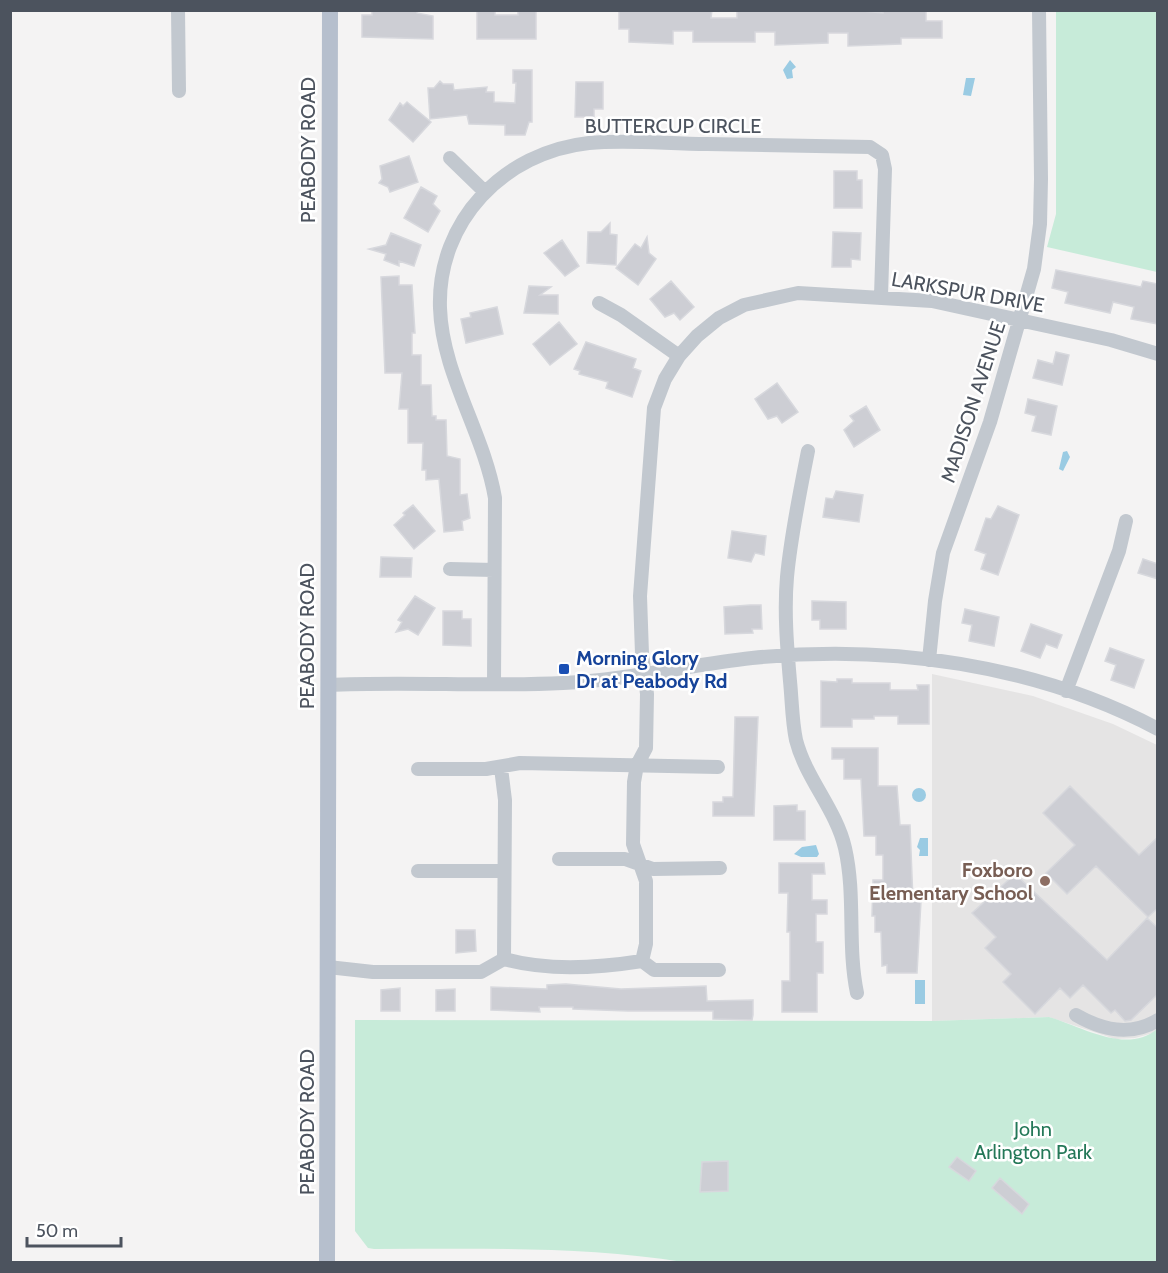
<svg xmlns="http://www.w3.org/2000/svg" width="1168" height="1273" viewBox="0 0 1168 1273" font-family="Cabin,sans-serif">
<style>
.education{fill:#e5e4e4}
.green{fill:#c7ebd9}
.water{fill:#9acbe3}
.building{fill:#cdced4;stroke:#d7d8dd;stroke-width:1.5}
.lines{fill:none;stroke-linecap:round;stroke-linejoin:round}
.minor{stroke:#c2c8cf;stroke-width:14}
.major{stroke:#b6bfcd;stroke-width:16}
.transit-dot{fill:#1a4fb4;stroke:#fff;stroke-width:2}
.education-dot{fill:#8d6e63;stroke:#fff;stroke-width:2}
.labels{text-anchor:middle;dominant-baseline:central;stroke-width:5;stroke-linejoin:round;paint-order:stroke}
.street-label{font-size:20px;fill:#4c535e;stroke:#fff}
.transit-label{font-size:20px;font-weight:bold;fill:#164399;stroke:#fff;text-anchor:start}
.education-label{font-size:20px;font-weight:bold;fill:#785e54;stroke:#fff;text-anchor:end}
.park-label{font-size:20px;fill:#247858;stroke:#fff}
</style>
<rect width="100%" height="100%" fill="#f4f3f3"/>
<path class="education" d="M 932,674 L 1033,696 L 1113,724 L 1157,745 L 1158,1029 L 1153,1033 L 1135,1038 L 1115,1039 L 1049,1017 L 932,1021 Z"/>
<path class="green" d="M 1056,11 L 1157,11 L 1157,272 L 1047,247 L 1056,214 Z
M 1049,1017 C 1081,1026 1126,1055 1157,1029 L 1157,1262 L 683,1262 C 581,1246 478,1249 374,1249 L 368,1248 L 355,1231 L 355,1020 L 932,1021 Z"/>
<path class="water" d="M 790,60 L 796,67 L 792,70 L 793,78 L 787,79 L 783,70 Z
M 966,78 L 975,78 L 971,96 L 963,95 Z
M 1067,451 L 1070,457 L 1063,471 L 1059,469 L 1063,452 Z
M912 795a7 7 0 1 1 14 0a7 7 0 1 1-14 0Z
M 920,838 L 928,838 L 928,856 L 919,856 L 920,850 L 917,847 Z
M 816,845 L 819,854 L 817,857 L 801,857 L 794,854 L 802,847 Z
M 915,980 L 925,980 L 925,1004 L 915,1004 Z"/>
<path class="building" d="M 372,10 L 417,10 L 417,13 L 433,16 L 433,39 L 362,37 L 362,15 L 372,15 Z
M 477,10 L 495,10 L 495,15 L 518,15 L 518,10 L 536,10 L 536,39 L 477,39 Z
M 619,10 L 712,10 L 711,18 L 737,18 L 737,10 L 852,10 L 883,13 L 883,10 L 926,10 L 926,21 L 942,21 L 942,38 L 901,38 L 901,44 L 848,46 L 848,33 L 828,33 L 828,43 L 775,45 L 775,32 L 755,32 L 755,42 L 693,42 L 693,31 L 673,31 L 673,44 L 629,42 L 629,29 L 619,29 Z
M 513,70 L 532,70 L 532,122 L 529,122 L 525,135 L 505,135 L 505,125 L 469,124 L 467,115 L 430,119 L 428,88 L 434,88 L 440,81 L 443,84 L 453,84 L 454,90 L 487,87 L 486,92 L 494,92 L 494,102 L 515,103 L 516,83 L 513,83 Z
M 576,82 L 603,82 L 603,109 L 594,109 L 594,117 L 575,117 Z
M 407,102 L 431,122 L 413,142 L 389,120 L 400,103 L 403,106 Z
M 409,156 L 418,182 L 390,192 L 388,187 L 379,183 L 382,179 L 380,166 Z
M 834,171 L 857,171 L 857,180 L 862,180 L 862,208 L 834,208 Z
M 421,187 L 437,196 L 433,204 L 440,211 L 428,232 L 404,218 Z
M 610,223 L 610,234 L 617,235 L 616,265 L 587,263 L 588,232 L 601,232 Z
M 833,232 L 861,233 L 860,260 L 851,259 L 851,267 L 832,267 Z
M 391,233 L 421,245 L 414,266 L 399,261 L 399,266 L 384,260 L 386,254 L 369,249 L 386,245 Z
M 647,237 L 649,253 L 656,259 L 638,285 L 616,268 L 635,244 L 641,248 Z
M 562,240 L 579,266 L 565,276 L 544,253 Z
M 1056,270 L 1141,287 L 1143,281 L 1158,284 L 1158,324 L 1131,319 L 1134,307 L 1113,302 L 1110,313 L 1065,303 L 1068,292 L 1052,288 Z
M 399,276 L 399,285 L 412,285 L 415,333 L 412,333 L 412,355 L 421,355 L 421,385 L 431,385 L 432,416 L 436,416 L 436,420 L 446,420 L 447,456 L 460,459 L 460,495 L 467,494 L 470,518 L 462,521 L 463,530 L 444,532 L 439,479 L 426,480 L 426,470 L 422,470 L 423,443 L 408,443 L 408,409 L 399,409 L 402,373 L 385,373 L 381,277 Z
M 671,281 L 694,307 L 680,320 L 674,313 L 665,317 L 650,299 Z
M 529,286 L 551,287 L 540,295 L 558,295 L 558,314 L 524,313 Z
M 497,307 L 503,334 L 466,343 L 461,319 L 471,317 L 470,313 Z
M 559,322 L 577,344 L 550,365 L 533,344 Z
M 586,342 L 636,359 L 633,368 L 641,371 L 632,397 L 606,388 L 608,382 L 579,374 L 580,371 L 574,369 Z
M 1056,352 L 1069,355 L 1062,385 L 1033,378 L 1038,360 L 1053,364 Z
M 777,383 L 798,412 L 782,423 L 777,416 L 768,419 L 755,399 Z
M 1028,399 L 1057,406 L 1051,435 L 1032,431 L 1036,416 L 1025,413 Z
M 866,406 L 880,430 L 854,447 L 844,430 L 854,421 L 850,416 Z
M 836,491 L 863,495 L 859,522 L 823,517 L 826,498 L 833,499 Z
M 413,505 L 435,531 L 414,549 L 394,525 L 405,515 L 403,513 Z
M 998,506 L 1019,515 L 998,575 L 981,569 L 986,554 L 975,550 L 986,518 L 991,519 Z
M 732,531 L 766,536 L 764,555 L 755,553 L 751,562 L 728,558 Z
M 381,557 L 412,558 L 411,577 L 380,577 Z
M 1143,559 L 1158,564 L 1158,579 L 1138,573 Z
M 415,596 L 435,608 L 418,635 L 408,629 L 396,632 L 402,622 L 398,620 Z
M 812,601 L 846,602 L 846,629 L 820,629 L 820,620 L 812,620 Z
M 750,605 L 761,605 L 762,629 L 752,629 L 753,633 L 725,634 L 724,607 Z
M 965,609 L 999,617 L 994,646 L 969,641 L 972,625 L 962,623 Z
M 443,611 L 462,611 L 462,619 L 471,619 L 471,646 L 443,645 Z
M 1031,624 L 1062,635 L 1057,648 L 1046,644 L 1040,658 L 1021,651 Z
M 1110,648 L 1144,660 L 1134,688 L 1111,680 L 1116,665 L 1105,661 Z
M 837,679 L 852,679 L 852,683 L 890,683 L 890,690 L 918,690 L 917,685 L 929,685 L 929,724 L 898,724 L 898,716 L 874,716 L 874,719 L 852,719 L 852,727 L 821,727 L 821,681 L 837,682 Z
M 735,717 L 758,717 L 754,816 L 713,816 L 713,802 L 723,802 L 723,797 L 733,797 Z
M 832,748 L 878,748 L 878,786 L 897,786 L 900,825 L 910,825 L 913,901 L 921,901 L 917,973 L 887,973 L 887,965 L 882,966 L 881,932 L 875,932 L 875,916 L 872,916 L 873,880 L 883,880 L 883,855 L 876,855 L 876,836 L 864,836 L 861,779 L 844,779 L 844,759 L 832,759 Z
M 1070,786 L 1139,855 L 1158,837 L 1158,908 L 1148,917 L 1096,866 L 1067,894 L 1046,873 L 1075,845 L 1043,813 Z
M 797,805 L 797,811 L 805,811 L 805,840 L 774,840 L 774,806 Z
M 779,863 L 824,863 L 825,874 L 812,874 L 812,900 L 827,900 L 827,914 L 816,914 L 816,942 L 823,942 L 823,973 L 817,973 L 817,1012 L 782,1012 L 782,981 L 790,981 L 790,932 L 787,932 L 788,893 L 779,893 Z
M 1015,874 L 1107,960 L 1147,918 L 1158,928 L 1158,994 L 1131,1020 L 1125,1021 L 1115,1010 L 1111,1013 L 1083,985 L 1070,998 L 1060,988 L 1035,1014 L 1003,982 L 1011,974 L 985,948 L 996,937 L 972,913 Z
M 456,930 L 475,930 L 476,951 L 456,953 Z
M 566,984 L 621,989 L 706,986 L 707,1001 L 753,1000 L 753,1015 L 752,1020 L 713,1019 L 713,1011 L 628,1011 L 573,1009 L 573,1007 L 539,1007 L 540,1012 L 491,1010 L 491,987 L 547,989 L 547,985 Z
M 400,988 L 400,1011 L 381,1011 L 381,990 Z
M 455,989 L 455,1011 L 436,1011 L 436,990 Z
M 957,1157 L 976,1171 L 969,1181 L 949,1167 Z
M 728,1161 L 728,1191 L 700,1192 L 702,1162 Z
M 1000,1178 L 1029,1204 L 1022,1214 L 992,1188 Z"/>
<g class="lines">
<path class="minor" d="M 178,10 L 179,91
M 450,158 L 484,191
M 599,303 L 621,315 L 679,356
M 808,451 C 800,492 791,534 787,577 C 784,611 787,647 790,681 C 792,701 792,721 796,740 C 806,779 836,809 845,848 C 856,896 847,945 857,993
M 450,569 L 494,570
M 929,660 L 935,601 L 943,553 L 990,422 L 1034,269 L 1040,224 L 1041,179 L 1039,10
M 494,684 L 495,498 C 484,433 442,374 440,308 C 437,221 504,152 589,143 C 627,139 668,144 707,144 C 761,145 815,146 870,147 L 882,155 L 885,169 L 881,296
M 328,685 C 406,681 485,687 563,683 C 626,680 690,665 752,658 C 889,644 1035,664 1158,729
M 1066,691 L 1119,551 L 1126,521
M 501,768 L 505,800 L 504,959
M 418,769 L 486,769 L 520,763 L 718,767
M 559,859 L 625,859 L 653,869 L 720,868
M 418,871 L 504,871
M 504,959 C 546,971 598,968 642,961 L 654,970 L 719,970
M 642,961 L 646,944 L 646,881 L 633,844 L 634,782 L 637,765 L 646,748 L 647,694 L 642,654 L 640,596 L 654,408 L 665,379 L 679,356 L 697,336 L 719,318 L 744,305 L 798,293 L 932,301 L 1111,340 L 1158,354
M 328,967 L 373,972 L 481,972 L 504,959
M 1076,1015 C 1102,1030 1130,1037 1158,1020"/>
<path class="major" d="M 327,1262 L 330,10"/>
</g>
<rect class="transit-dot" x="558" y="663" width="12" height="12" rx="3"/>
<circle class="education-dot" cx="1045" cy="881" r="6"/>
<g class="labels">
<g class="street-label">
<text x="673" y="126">BUTTERCUP CIRCLE</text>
<text transform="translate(308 150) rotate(-90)">PEABODY ROAD</text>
<text transform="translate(968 292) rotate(10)">LARKSPUR DRIVE</text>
<text transform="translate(973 402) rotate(-72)">MADISON AVENUE</text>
<text transform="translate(307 636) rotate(-90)">PEABODY ROAD</text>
<text transform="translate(307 1122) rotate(-90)">PEABODY ROAD</text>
</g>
<g class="transit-label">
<text x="576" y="658">Morning Glory<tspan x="576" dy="23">Dr at Peabody Rd</tspan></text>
</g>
<g class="education-label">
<text x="1033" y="870">Foxboro<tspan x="1033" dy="23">Elementary School</tspan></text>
</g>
<g class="park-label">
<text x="1033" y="1129">John<tspan x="1033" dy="23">Arlington Park</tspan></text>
</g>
</g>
<rect width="1168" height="1273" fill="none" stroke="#4c535e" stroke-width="24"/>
<path d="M27 1237v9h94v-9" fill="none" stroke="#4c535e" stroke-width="3"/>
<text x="36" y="1237" font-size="18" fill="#4c535e" stroke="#ffffff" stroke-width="4.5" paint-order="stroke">50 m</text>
</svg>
